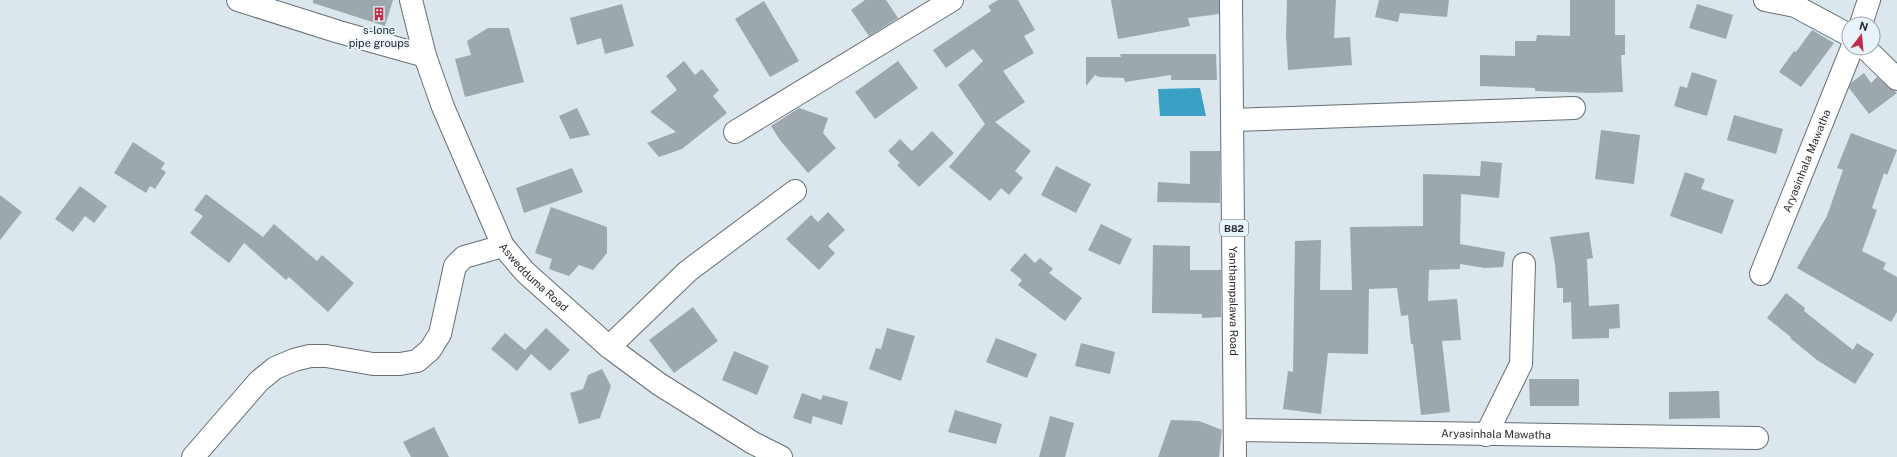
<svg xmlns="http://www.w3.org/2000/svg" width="1897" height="457" viewBox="0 0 1897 457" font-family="'Public Sans',sans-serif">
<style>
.water{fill:#3aa0c4}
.building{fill:#9ca8ad}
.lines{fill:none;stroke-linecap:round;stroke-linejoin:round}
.minor-casing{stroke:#656f74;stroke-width:24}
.major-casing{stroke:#656f74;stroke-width:24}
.minor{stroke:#fff;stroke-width:22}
.major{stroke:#fff;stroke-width:22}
.labels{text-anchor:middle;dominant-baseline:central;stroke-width:4;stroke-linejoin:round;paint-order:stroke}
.shield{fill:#e8f4fa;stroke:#61686b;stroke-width:1}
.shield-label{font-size:10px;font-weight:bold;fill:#272c2e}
.poi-label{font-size:11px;fill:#272c2e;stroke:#e8f4fa}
.street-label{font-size:11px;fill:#272c2e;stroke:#e8f4fa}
</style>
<rect width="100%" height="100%" fill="#dbe7ec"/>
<path class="water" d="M 1200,88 L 1206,116 L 1160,116 L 1158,89 Z"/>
<path class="building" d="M 313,0 L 393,0 L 385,26 L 313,3 Z
M 865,0 L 886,0 L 898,18 L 869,36 L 851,10 Z
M 998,0 L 1018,0 L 1035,30 L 1024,36 L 1034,53 L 1003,71 L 1025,102 L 995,122 L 1031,151 L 1015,171 L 1023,178 L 1009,195 L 1001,188 L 990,201 L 949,167 L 985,124 L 958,85 L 983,61 L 973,49 L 946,68 L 933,50 L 991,11 L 988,6 Z
M 1111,0 L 1219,0 L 1219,14 L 1188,18 L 1190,26 L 1118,39 Z
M 1287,0 L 1336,0 L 1334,38 L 1350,37 L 1352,65 L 1288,70 L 1286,35 Z
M 1379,0 L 1449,0 L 1447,17 L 1400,13 L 1398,22 L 1375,17 Z
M 1570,0 L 1615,0 L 1615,35 L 1625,35 L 1625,55 L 1621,55 L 1623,92 L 1592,93 L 1535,91 L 1535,88 L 1480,86 L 1480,55 L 1515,56 L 1515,41 L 1536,41 L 1537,35 L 1570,36 Z
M 764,1 L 799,61 L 770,77 L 735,19 Z
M 622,4 L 634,46 L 605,54 L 601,38 L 577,45 L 570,18 Z
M 1697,4 L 1733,15 L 1726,39 L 1689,28 Z
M 488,28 L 509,28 L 524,82 L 465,97 L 455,59 L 471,55 L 467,41 Z
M 1812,30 L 1834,43 L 1801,87 L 1779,72 L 1794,51 L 1796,52 Z
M 1120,54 L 1216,54 L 1217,80 L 1171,80 L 1171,75 L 1125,82 L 1124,78 L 1099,77 L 1095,75 L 1086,86 L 1086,57 L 1121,57 Z
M 684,61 L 695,75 L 702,69 L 719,90 L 713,96 L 727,113 L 682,149 L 659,157 L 647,143 L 676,132 L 650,112 L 677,90 L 666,76 Z
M 898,61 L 918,88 L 875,119 L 855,92 Z
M 1692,72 L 1717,80 L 1707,116 L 1674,106 L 1680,86 L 1687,88 Z
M 1864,73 L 1871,83 L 1877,77 L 1897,93 L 1869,114 L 1849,88 L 1851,83 Z
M 577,108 L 590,135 L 570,139 L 559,116 Z
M 799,108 L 828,118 L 823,133 L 836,148 L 808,173 L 780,140 L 771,126 Z
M 1734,115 L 1783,129 L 1776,154 L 1727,140 Z
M 1601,130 L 1640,135 L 1634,184 L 1595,179 Z
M 932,131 L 954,153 L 919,187 L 897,165 L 900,163 L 888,151 L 900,139 L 912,151 Z
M 1851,133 L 1897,150 L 1887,175 L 1884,173 L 1872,208 L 1877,210 L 1862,251 L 1886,263 L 1883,269 L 1897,277 L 1897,312 L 1891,322 L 1797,268 L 1827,216 L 1843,170 L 1837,168 Z
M 133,142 L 165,163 L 161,169 L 166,172 L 155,189 L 150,186 L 146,193 L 114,173 Z
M 1190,151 L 1220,151 L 1220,203 L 1157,202 L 1158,182 L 1190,184 Z
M 1481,161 L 1502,163 L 1499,198 L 1461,194 L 1460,244 L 1505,252 L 1503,267 L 1485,268 L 1460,264 L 1460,269 L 1429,270 L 1428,301 L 1457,299 L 1461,340 L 1442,341 L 1450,412 L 1421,415 L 1413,344 L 1411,344 L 1408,315 L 1401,316 L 1397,288 L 1369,289 L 1368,354 L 1328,353 L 1321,414 L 1283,409 L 1288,371 L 1293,372 L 1295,241 L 1321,240 L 1320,290 L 1352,290 L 1350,227 L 1423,226 L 1423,174 L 1480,176 Z
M 1056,166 L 1091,184 L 1076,213 L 1041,195 Z
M 572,168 L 583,192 L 524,213 L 516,188 Z
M 1685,172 L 1705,179 L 1701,189 L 1734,200 L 1722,234 L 1670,216 Z
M 80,186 L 107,206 L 94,223 L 85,216 L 73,232 L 55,219 Z
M 206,194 L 263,237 L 274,224 L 317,261 L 322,255 L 354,283 L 328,312 L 289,277 L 286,280 L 244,243 L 229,263 L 190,233 L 203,216 L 194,210 Z
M 0,195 L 22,212 L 0,240 Z
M 551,207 L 607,227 L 607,253 L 593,270 L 579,265 L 569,276 L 549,269 L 552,259 L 535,253 Z
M 828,212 L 845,230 L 828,246 L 835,253 L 819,270 L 786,239 L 811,215 L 818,222 Z
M 1101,224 L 1132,239 L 1120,265 L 1088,250 Z
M 1589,232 L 1593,258 L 1587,259 L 1589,306 L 1619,304 L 1620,328 L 1609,329 L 1609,338 L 1572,339 L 1571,302 L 1563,303 L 1563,288 L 1557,288 L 1555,264 L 1550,237 Z
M 1153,245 L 1190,246 L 1190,270 L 1221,270 L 1221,317 L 1202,318 L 1202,314 L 1152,313 Z
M 1025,253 L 1035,263 L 1040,258 L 1053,269 L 1049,273 L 1082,298 L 1065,321 L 1018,285 L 1022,280 L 1010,270 Z
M 1786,293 L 1805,308 L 1804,311 L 1853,350 L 1857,343 L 1874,354 L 1855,384 L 1817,360 L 1790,338 L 1791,337 L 1767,318 Z
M 693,307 L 718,341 L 674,373 L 649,340 Z
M 546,328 L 570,350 L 550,371 L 531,354 L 517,371 L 491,349 L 505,333 L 525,350 Z
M 887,328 L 915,336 L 901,381 L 869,369 L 876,348 L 881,349 Z
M 996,338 L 1037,354 L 1027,378 L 986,362 Z
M 1081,343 L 1115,352 L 1110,374 L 1075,366 Z
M 734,351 L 769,366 L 757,395 L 722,380 Z
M 602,369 L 611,386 L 600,418 L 579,424 L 570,393 L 583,389 L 588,375 Z
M 1529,379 L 1579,379 L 1579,406 L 1530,406 Z
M 1719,391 L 1720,418 L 1669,419 L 1669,392 Z
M 802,393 L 821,400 L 823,395 L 848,402 L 842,425 L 813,416 L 811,424 L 793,418 Z
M 955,410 L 1002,424 L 996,444 L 948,432 Z
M 1050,416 L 1074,423 L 1065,457 L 1039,457 Z
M 1171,420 L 1199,421 L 1222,430 L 1219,457 L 1158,457 Z
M 434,427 L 449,457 L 411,457 L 403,442 Z"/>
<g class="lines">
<g class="minor-casing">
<g id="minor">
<path d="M 238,0 L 339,32 L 425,56"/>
<path id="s1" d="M 411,0 L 425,56 L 443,107 L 503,246 L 525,272 L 609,347 L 659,384 L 753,443 L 781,457"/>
<path d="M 1765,0 L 1795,6 L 1849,35"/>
<path d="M 1861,24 L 1869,0"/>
<path d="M 1865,48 L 1897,79"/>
<path d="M 1233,120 L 1574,108"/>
<path d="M 735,132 L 952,0"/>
<path id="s2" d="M 1761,274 L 1852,48"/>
<path d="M 609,347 L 688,271 L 795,191"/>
<path id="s3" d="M 1235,430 L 1757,438"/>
<path d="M 1486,435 L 1521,364 L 1524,264"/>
<path d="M 193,457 L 259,381 L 275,368 L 294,360 L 310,356 L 326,356 L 373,364 L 400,364 L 417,361 L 430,350 L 440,334 L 455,266 L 464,257 L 503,246"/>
</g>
</g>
<g class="major-casing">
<g id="major">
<path id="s4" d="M 1231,0 L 1235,457"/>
</g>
</g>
<use href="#minor" class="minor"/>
<use href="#major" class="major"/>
</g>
<defs>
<g id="building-bare" transform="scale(1.08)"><path d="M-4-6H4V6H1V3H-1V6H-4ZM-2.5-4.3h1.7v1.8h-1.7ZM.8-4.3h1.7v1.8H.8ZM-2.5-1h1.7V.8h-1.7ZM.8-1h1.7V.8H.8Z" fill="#be2d47" stroke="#e8f4fa" stroke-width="2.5" paint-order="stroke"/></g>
</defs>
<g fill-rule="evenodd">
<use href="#building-bare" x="379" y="14"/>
</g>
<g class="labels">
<rect class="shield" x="1220" y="220" width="28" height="16" rx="3"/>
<g class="shield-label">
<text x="1234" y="228">B82</text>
</g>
<g class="poi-label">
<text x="379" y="30">s-lone<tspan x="379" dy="13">pipe groups</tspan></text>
</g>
<g class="street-label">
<text stroke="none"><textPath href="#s2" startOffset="122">Aryasinhala Mawatha</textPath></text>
<text stroke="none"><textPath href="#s1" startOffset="307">Aswedduma Road</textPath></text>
<text stroke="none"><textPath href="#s4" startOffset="301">Yanthampalawa Road</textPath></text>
<text stroke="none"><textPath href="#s3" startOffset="261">Aryasinhala Mawatha</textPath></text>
</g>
</g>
<g transform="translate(1861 36) rotate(16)"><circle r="19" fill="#e8f4fa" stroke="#9ba4a8"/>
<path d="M0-3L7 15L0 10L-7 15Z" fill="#be2d47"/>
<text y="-6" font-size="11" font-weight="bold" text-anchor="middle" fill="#272c2e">N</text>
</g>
</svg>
